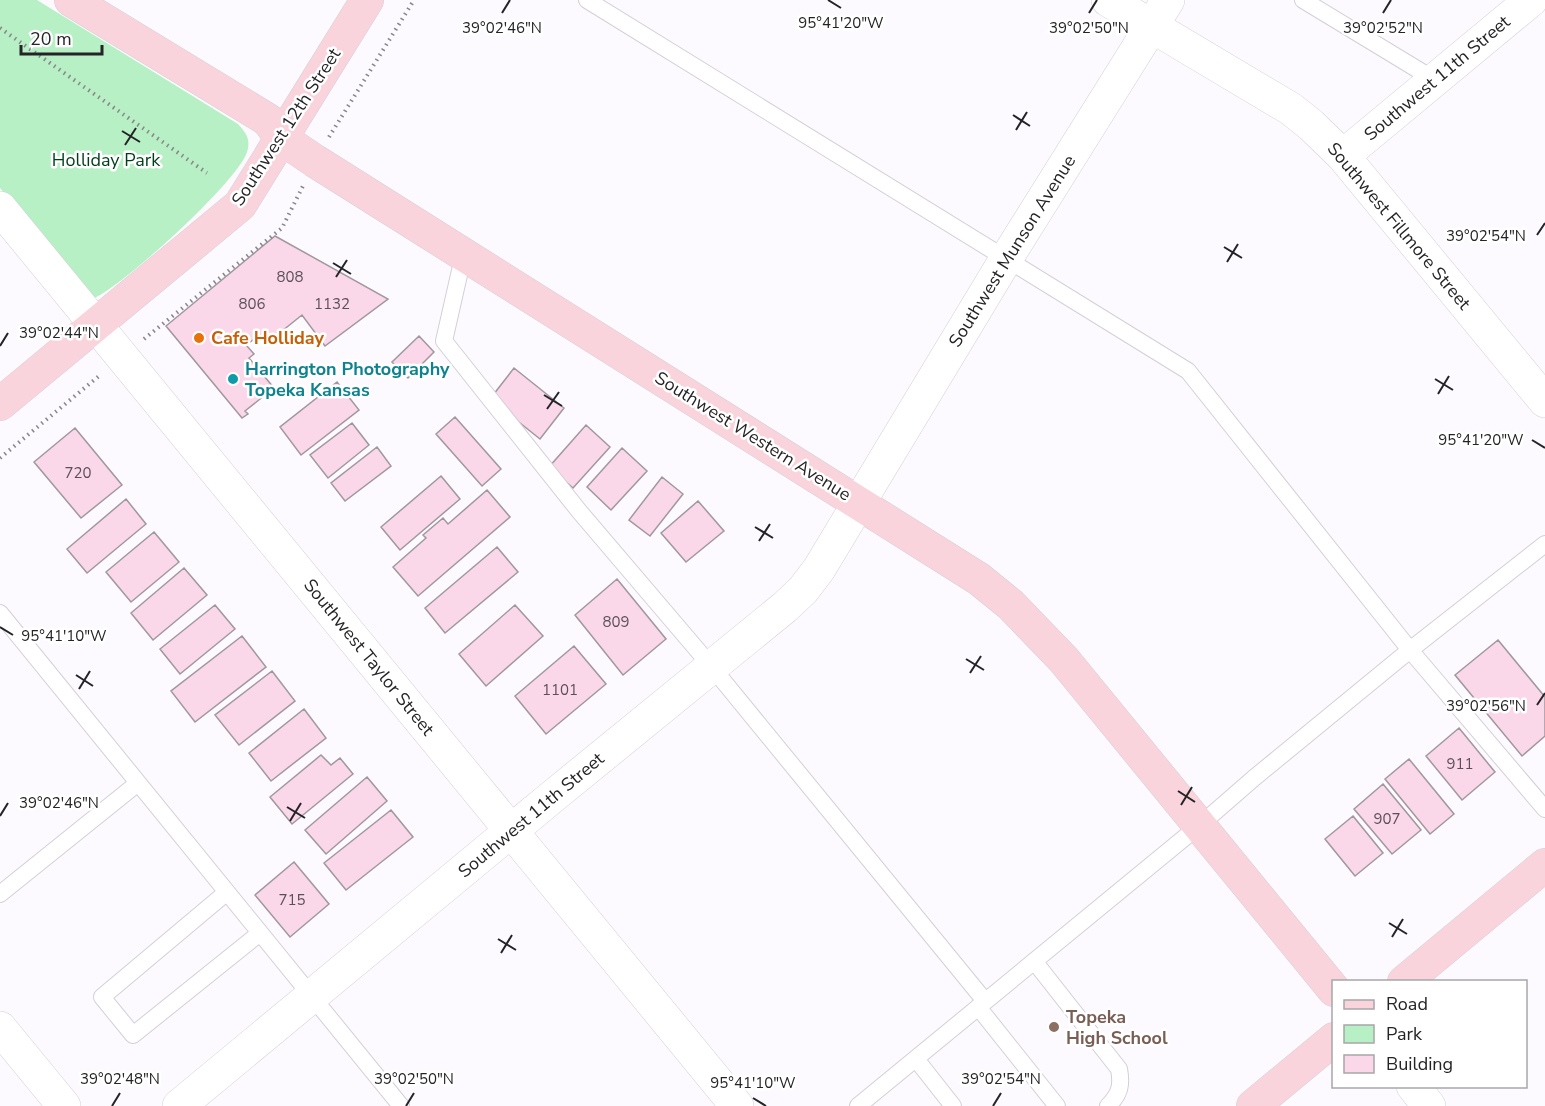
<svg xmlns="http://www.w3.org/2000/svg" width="1545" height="1106" viewBox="0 0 1545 1106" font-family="'Nunito Sans',sans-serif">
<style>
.green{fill:#b7f0c4}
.building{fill:#fad8ea;stroke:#a0989c;stroke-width:1.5}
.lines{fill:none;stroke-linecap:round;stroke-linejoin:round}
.lane-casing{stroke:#d4cfd7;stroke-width:18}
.street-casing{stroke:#d4cfd7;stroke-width:34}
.secondary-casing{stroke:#d4cfd7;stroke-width:34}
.path{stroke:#88868a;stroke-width:4;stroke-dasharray:1.5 4.5;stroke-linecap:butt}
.lane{stroke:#fff;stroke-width:16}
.street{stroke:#fff;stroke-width:33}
.secondary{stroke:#fad4dc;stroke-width:33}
.ticks{fill:none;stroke:#242326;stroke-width:2}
.food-dot{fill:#e8710a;stroke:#fff;stroke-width:2}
.culture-dot{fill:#0f9aa8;stroke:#fff;stroke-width:2}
.education-dot{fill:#8d6e63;stroke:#fff;stroke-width:2}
.labels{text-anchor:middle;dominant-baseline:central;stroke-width:5;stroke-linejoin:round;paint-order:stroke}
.number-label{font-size:15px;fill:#5a5057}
.street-label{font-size:18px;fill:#242326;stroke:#fff}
.park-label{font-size:18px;fill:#003e1b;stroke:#fff}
.food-label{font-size:18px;font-weight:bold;fill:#c56008;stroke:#fff;text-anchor:start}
.culture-label{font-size:18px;font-weight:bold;fill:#0d838f;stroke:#fff;text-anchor:start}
.education-label{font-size:18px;font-weight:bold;fill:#785e54;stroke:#fff;text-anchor:start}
.ticks-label{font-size:15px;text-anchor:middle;fill:#242326;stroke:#fff;stroke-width:5;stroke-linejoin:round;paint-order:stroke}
</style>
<rect width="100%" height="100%" fill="#fcfaff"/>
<path class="green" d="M 0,0 L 37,0 L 238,124 C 246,133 251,139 247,152 C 238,181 123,286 94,298 L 85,291 L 0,188 Z"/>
<path class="building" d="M 275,236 L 388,299 L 325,346 L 302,315 L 267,343 L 260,335 L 246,345 L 254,354 L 249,358 L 274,388 L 245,411 L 248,414 L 242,418 L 166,326 Z
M 419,336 L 434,352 L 408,378 L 392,362 Z
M 514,368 L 564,408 L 540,439 L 490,399 Z
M 337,382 L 359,410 L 301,455 L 280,427 Z
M 455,417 L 501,469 L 482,486 L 436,434 Z
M 352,423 L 369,445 L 328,478 L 310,455 Z
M 586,425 L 610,447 L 573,488 L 549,467 Z
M 75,428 L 122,485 L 81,518 L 34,462 Z
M 377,447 L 391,466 L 345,501 L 331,483 Z
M 622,448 L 647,471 L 611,510 L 587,487 Z
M 441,476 L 460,499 L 400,550 L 381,527 Z
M 662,477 L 683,494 L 650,536 L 629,520 Z
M 487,490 L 510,517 L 418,596 L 393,567 L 426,538 L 423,535 L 443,518 L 448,524 Z
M 126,499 L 146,524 L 87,573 L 67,549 Z
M 698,501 L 724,531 L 686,562 L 661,533 Z
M 154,532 L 179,562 L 131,602 L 106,572 Z
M 497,547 L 518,572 L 445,633 L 425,608 Z
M 184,568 L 207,595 L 153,640 L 131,613 Z
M 617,579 L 666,639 L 623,675 L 575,615 Z
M 215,605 L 235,629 L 180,674 L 160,649 Z
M 515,605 L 543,636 L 486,686 L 459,654 Z
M 242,636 L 266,667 L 195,722 L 171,691 Z
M 1498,640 L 1545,697 L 1545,736 L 1522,756 L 1455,675 Z
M 574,646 L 606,684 L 546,734 L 515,696 Z
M 272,671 L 295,701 L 239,745 L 215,715 Z
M 304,709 L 326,738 L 271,781 L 249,753 Z
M 1459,728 L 1495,772 L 1462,800 L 1426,756 Z
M 321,755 L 331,765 L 340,758 L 353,774 L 292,824 L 270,797 Z
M 1409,759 L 1454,814 L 1430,834 L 1385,779 Z
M 367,777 L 387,801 L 326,854 L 305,830 Z
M 1383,784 L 1421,830 L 1392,854 L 1354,809 Z
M 391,810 L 413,837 L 346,890 L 324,863 Z
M 1353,816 L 1383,853 L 1355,876 L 1325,839 Z
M 294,862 L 329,904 L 290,937 L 255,895 Z"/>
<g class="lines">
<g class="lane-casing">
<path id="lane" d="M 587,0 L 1188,371 L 1410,650 L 1545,809
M 1303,0 L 1435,80
M 464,253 L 444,341 L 579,511 L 711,666 L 985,1001
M 0,613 L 401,1106
M 227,892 L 102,997 L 133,1035 L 260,933
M 0,894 L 138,783
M 1034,961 L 1119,1069 C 1122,1085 1120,1094 1108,1106
M 978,1007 L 1057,1106
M 916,1059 L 953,1106
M 858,1106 L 1200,825 L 1254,778 L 1410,650 L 1545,544"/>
</g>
<g class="street-casing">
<path id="street" d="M 1108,0 L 1291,109 L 1311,125 L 1343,156 L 1545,401
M 1343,156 L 1531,0
M 0,208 L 737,1106
M 0,1028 L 64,1106
M 1413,1086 L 1429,1106
M 179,1106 L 552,797 L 785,607 L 803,590 L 819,569 L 1006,259 L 1168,0"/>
</g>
<g class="secondary-casing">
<path id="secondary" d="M 71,0 L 268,120 L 281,138 L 315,161 L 979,579 L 1011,605 L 1064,660 L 1334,990
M 0,404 L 240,205 L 367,0
M 1404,982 L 1545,865
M 1253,1106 L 1334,1039"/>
</g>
<path class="path" d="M 0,28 L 207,173
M 329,137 L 414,0
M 144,339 L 282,228 L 303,186
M 0,458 L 99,376"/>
<use href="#lane" class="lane"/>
<use href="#street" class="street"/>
<use href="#secondary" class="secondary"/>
</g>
<path class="ticks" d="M 828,0 L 841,8M 502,13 L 510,0M 1089,13 L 1097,0M 1383,13 L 1391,0M 1013,115 L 1030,126M 1016,130 L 1027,112M 122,131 L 140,142M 125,145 L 136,128M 1537,235 L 1545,223M 1224,247 L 1242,258M 1227,262 L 1238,244M 333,263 L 351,274M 336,277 L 347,260M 0,346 L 8,333M 1435,379 L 1453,390M 1438,394 L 1449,376M 544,395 L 562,406M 547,409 L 559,392M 1532,440 L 1545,448M 755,527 L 773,538M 759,541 L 770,524M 0,627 L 13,635M 966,659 L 984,670M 970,673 L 981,656M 76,675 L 93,686M 79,689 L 90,671M 1537,705 L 1545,693M 1178,791 L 1195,802M 1181,805 L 1192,787M 287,807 L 305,818M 0,816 L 8,803M 290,821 L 301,803M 1389,923 L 1407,934M 1392,937 L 1403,919M 498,939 L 516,950M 501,953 L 512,935M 753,1098 L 766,1106M 112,1106 L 120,1093M 406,1106 L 414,1093M 993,1106 L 1001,1093"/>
<circle class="food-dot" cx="199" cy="338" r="6"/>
<circle class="culture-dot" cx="233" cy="379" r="6"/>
<circle class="education-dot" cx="1054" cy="1027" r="6"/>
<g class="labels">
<g class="number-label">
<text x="290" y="277">808</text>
<text x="252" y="304">806</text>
<text x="332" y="304">1132</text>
<text x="78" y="473">720</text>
<text x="616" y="622">809</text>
<text x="560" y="690">1101</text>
<text x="1460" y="764">911</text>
<text x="1387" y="819">907</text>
<text x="292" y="900">715</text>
</g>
<g class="street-label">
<text transform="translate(1437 78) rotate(-40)">Southwest 11th Street</text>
<text transform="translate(286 127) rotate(-57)">Southwest 12th Street</text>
<text transform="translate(1399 226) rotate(50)">Southwest Fillmore Street</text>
<text transform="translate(1012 251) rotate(-58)">Southwest Munson Avenue</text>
<text transform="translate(753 436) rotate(32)">Southwest Western Avenue</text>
<text transform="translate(369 657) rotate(51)">Southwest Taylor Street</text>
<text transform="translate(531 815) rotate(-40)">Southwest 11th Street</text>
</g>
<g class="park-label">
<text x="106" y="160">Holliday Park</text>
</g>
<g class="food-label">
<text x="211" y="338">Cafe Holliday</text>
</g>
<g class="culture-label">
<text x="245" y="369">Harrington Photography<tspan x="245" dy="21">Topeka Kansas</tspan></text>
</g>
<g class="education-label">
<text x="1066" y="1017">Topeka<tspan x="1066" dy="21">High School</tspan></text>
</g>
</g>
<g class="ticks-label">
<text x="841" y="28">95°41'20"W</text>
<text x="502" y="33">39°02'46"N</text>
<text x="1089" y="33">39°02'50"N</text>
<text x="1383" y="33">39°02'52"N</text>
<text x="1486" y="241">39°02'54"N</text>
<text x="59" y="338">39°02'44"N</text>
<text x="1481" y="445">95°41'20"W</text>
<text x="64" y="641">95°41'10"W</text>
<text x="1486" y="711">39°02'56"N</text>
<text x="59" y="808">39°02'46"N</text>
<text x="120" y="1084">39°02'48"N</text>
<text x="414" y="1084">39°02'50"N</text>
<text x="1001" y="1084">39°02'54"N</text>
<text x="753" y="1088">95°41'10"W</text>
</g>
<rect x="1332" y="980" width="195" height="108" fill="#ffffff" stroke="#a7a7a8" stroke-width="1.5"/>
<rect x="1344" y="1000" width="30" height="9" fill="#fad4dc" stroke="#a7a7a8" stroke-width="1.5"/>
<text x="1386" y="1010" font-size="18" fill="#242326">Road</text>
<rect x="1344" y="1025" width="30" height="18" fill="#b7f0c4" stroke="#a7a7a8" stroke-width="1.5"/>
<text x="1386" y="1040" font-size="18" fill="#242326">Park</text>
<rect x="1344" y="1055" width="30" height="18" fill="#fad8ea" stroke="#a7a7a8" stroke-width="1.5"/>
<text x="1386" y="1070" font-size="18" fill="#242326">Building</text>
<path d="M21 45v9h81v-9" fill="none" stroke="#242326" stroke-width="3"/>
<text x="30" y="45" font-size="18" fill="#242326" stroke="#ffffff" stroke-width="4.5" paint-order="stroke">20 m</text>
</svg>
